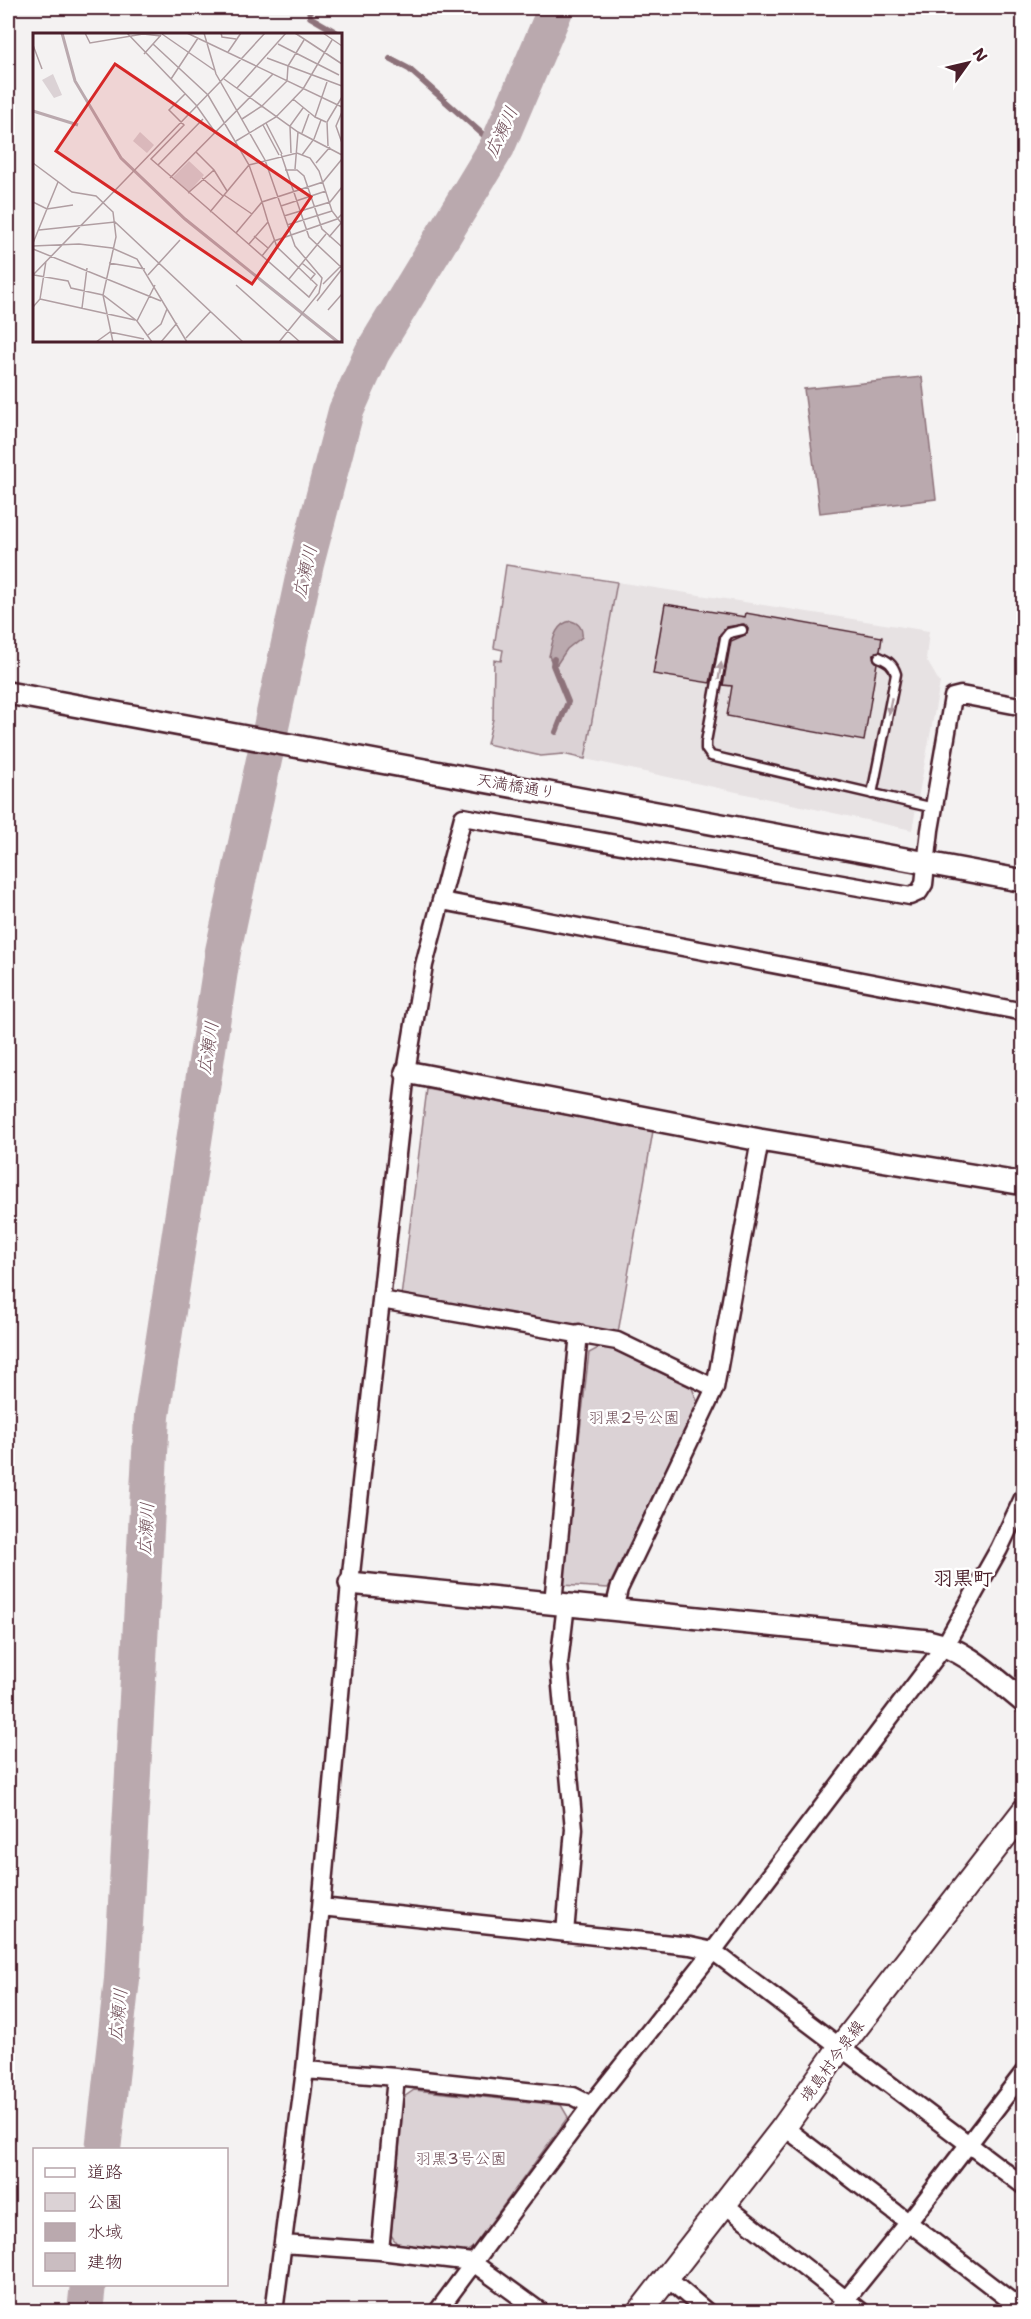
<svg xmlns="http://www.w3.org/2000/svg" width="1031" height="2319" viewBox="0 0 1031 2319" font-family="'Shantell Sans','Klee One',sans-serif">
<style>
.built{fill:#e7e2e3}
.green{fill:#dbd2d5;stroke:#927880;stroke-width:1.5}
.water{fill:#baa9ae;stroke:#8d727a;stroke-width:1.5}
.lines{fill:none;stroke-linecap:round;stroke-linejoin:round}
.stream{stroke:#8d727a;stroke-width:6}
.river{stroke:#baa9ae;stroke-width:36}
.building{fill:#cabdc1;stroke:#4a1f2b;stroke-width:1.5}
.service-casing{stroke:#4a1f2b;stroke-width:13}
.minor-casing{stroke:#4a1f2b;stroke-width:21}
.tertiary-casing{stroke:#4a1f2b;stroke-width:26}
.secondary-casing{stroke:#4a1f2b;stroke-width:28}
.service{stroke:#fff;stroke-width:8}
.minor{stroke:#fff;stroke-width:16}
.tertiary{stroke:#fff;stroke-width:21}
.secondary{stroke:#fff;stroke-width:24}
.oneway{fill:#ae9aa0}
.labels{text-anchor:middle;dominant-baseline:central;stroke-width:5;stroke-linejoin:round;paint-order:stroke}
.street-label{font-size:16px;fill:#4a1f2b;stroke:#fff}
.park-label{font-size:16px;fill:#6e4c56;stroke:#fff}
.water-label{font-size:18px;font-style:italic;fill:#714f59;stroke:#fff}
.quarter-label{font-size:20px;font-weight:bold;fill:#4a1f2b;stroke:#fff}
.inset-river{fill:none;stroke:#baa9ae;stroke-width:3}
.inset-road{fill:none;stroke:#b09ea2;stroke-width:1.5}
.view{fill:#d62828;fill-opacity:0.15;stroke:#d62828;stroke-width:3}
.inset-edge{fill:none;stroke:#4a1f2b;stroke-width:3}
</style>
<rect width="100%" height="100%" fill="#f4f2f2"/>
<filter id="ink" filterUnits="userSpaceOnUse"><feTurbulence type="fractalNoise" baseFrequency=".0167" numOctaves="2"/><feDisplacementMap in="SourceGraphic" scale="12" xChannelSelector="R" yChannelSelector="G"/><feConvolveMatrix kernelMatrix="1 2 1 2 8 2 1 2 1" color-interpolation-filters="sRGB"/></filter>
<g filter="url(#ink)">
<path class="built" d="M 617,582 L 929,631 L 926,659 L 940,683 L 912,830 L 585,759 Z"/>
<path class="green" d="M 506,565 L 617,582 L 585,759 L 563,754 L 541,756 L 487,744 L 493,719 L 494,660 L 501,661 L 503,650 L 494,648 Z
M 427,1089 L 653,1131 L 618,1333 L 401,1297 Z
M 604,1345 L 692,1388 L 698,1403 L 608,1588 L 562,1585 L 589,1353 Z
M 414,2090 L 561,2105 L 568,2117 L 473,2247 L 466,2252 L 397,2244 L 391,2235 L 404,2097 Z"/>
<path class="water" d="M 922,377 L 936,499 L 820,513 L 804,389 Z
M 571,621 C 579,623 583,629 582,637 L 567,649 L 557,664 L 553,665 L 549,656 C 553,642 554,624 571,621 Z"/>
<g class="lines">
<path class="stream" d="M 309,8 L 310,17 L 336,32
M 390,59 L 409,69 L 497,147
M 554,659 L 553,665 L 568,702 L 556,732"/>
<path class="river" d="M 103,2150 L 122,1979 L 152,1416 L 223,951 L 306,564 L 346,411 L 372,353 L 497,147 L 556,8
M 85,2312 L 88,2284"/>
</g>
<path class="building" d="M 665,604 L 745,617 L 746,613 L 882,637 L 880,651 L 873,655 L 874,660 L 877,663 L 864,741 L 727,716 L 732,686 L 723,685 L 731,641 L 747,634 L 748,629 L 744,624 L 727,627 L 720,634 L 710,683 L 653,674 Z"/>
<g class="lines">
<g class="service-casing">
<path id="service" d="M 742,630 L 729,633 L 725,638 L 706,742 L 706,749 L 711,756 L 934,808
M 872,794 L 896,674 C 893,664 888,661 879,657"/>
</g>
<g class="minor-casing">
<path id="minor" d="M 442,901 L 1024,1012
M 381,1300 L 617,1341 L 715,1388
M 553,1603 L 579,1333
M 614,1610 L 619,1589 L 715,1388 L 760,1140
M 321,1907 L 350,1583 L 406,1072 L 424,965 L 463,817 L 910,896 L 919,892 L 924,884 L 930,830 L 953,697 L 961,695 L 1024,707
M 565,1933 L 574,1829 L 559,1664 L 566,1604
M 305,2070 L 396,2077 L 573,2096 L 591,2105
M 784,2127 L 1024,2311
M 724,2204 L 862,2312
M 283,2244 L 380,2251 L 472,2262 L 541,2312
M 380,2251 L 396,2077
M 667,2278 L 707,2312
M 274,2312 L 305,2070 L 321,1907 L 690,1946 L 713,1951 L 1024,2186
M 437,2312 L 591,2105 L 713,1951 L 945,1645 L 999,1549 L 1024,1496
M 836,2312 L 908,2223 L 1024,2072"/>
</g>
<g class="tertiary-casing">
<path id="tertiary" d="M 8,693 L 1024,881
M 406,1072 L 760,1140 L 1024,1184
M 350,1583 L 928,1641 C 966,1649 994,1678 1024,1702"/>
</g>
<g class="secondary-casing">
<path id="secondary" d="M 640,2312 L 784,2127 L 840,2048 L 1024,1811"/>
</g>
<use href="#service" class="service"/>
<use href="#minor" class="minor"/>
<use href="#tertiary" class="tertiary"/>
<use href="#secondary" class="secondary"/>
</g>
<defs><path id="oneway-solid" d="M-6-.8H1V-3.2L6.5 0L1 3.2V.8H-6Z" transform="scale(1.5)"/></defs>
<g class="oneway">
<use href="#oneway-solid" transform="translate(720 671) rotate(-81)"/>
<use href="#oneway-solid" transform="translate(890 706) rotate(101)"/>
</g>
</g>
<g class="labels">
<g class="street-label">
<text transform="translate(516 786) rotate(10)">天満橋通り</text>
<text transform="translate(832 2061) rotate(-54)">境島村今泉線</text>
</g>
<g class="park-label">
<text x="634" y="1417">羽黒2号公園</text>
<text x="461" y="2158">羽黒3号公園</text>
</g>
<g class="water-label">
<text transform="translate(501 132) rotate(-65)">広瀬川</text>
<text transform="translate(305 572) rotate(-77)">広瀬川</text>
<text transform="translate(208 1048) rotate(-81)">広瀬川</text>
<text transform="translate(146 1529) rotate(-87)">広瀬川</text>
<text transform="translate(118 2015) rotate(-84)">広瀬川</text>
</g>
<g class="quarter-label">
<text x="963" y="1578">羽黒町</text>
</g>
</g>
<g transform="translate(33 33)">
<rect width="309" height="309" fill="#f4f2f2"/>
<path d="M 20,41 L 29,62 L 21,65 L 9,47 ZM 107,99 L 121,112 L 114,120 L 100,108 ZM 156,128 L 171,142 L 156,159 L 140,144 Z" fill="#dbd2d5"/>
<path class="inset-river" d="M 29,0 L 42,48 L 88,125 L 152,186 L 305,309M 0,78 L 45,92"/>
<path class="inset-road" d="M 52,0 L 57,10 L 110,1 L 128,3M 94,0 L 163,72 L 182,99M 154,0 L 309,74M 171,0 L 183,41 L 232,127 L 262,213 L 289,245 L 286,260 L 246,309M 188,0 L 189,4 L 203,6M 262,0 L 309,31M 290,0 L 309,13M 129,1 L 181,37M 120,11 L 175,62 L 216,132 L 229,169 L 235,189 L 244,214 L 284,252 L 276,264 L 203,200 L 229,169 L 290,149 L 309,126M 245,11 L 306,42M 0,12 L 9,36M 195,19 L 208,0M 111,21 L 128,2M 234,25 L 309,53M 138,46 L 165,5M 191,46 L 265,99 L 309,122M 187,49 L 232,0M 204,55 L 253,0M 152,61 L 136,77 L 151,92 L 118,126 L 203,200M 260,66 L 282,84M 309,79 L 303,93 L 309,110M 209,86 L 229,73 L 254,48 L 255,33 L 271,7M 293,89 L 282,84 L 294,49M 233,90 L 249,121M 230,92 L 246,122M 269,100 L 276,81M 203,108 L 243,84 L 270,56 L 299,7M 295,113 L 294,89 L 309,64M 163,119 L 181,137 L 194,158M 258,120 L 257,93 L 270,75M 248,121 L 276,204 L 309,235M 269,122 L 281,106 L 288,87M 0,130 L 39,159 L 63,163 L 80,179 L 83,204 L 70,262 L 80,309M 283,130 L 297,114M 125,132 L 170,86M 262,136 L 265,99M 252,137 L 264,137 L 271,143 L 289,196 L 309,214M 137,145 L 240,41M 169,145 L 190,163M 155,160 L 181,137M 191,162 L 219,181M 0,169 L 14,176 L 40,172M 248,173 L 293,158M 177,179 L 216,132 L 264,120 L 277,125 L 286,138 L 299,178 L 309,191M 251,183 L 297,169 L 309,154M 254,192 L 299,178M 6,197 L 82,189 L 210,309M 221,203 L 235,215M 296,204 L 308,190M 0,210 L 25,149M 216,211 L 235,189M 0,213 L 46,211 L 79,215 L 104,226 L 154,309M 0,216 L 128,268M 229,223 L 241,208 L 304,186 L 309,181M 76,230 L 112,236M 269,230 L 282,241 L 277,247M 0,242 L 187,49M 1,242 L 35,248 L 38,255 L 70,262 L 104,288 L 119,309M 115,242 L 147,207M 256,246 L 293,201M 290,251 L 309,232M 203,252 L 267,309M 7,266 L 102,287M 284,268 L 309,236M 0,274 L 7,266 L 13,228M 49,275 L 54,235M 295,277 L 309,261M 104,288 L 122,252M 115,302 L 128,291 L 134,276M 153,305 L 178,278M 63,309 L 77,299 L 111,306M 128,309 L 144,290"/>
<path class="view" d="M 82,31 L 278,164 L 219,251 L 23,118 Z"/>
<rect width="309" height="309" class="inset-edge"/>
</g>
<rect width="1031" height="2319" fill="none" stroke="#fff" stroke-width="30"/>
<rect x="15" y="15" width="1001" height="2289" fill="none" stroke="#4a1f2b" stroke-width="2" filter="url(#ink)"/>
<rect x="33" y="2148" width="195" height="138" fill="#ffffff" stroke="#b7a5aa" stroke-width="1.5"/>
<rect x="45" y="2168" width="30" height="9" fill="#ffffff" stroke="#b7a5aa" stroke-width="1.5"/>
<text x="87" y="2178" font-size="18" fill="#4a1f2b">道路</text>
<rect x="45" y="2193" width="30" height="18" fill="#dbd2d5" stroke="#b7a5aa" stroke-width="1.5"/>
<text x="87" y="2208" font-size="18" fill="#4a1f2b">公園</text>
<rect x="45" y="2223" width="30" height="18" fill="#baa9ae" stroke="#b7a5aa" stroke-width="1.5"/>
<text x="87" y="2238" font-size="18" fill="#4a1f2b">水域</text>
<rect x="45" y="2253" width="30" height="18" fill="#cabdc1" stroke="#b7a5aa" stroke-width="1.5"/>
<text x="87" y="2268" font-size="18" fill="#4a1f2b">建物</text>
<g transform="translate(968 63) rotate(56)" stroke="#ffffff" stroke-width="4.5" paint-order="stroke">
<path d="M0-4.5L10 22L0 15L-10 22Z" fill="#4a1f2b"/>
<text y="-9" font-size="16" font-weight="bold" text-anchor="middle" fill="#4a1f2b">N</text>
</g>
</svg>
